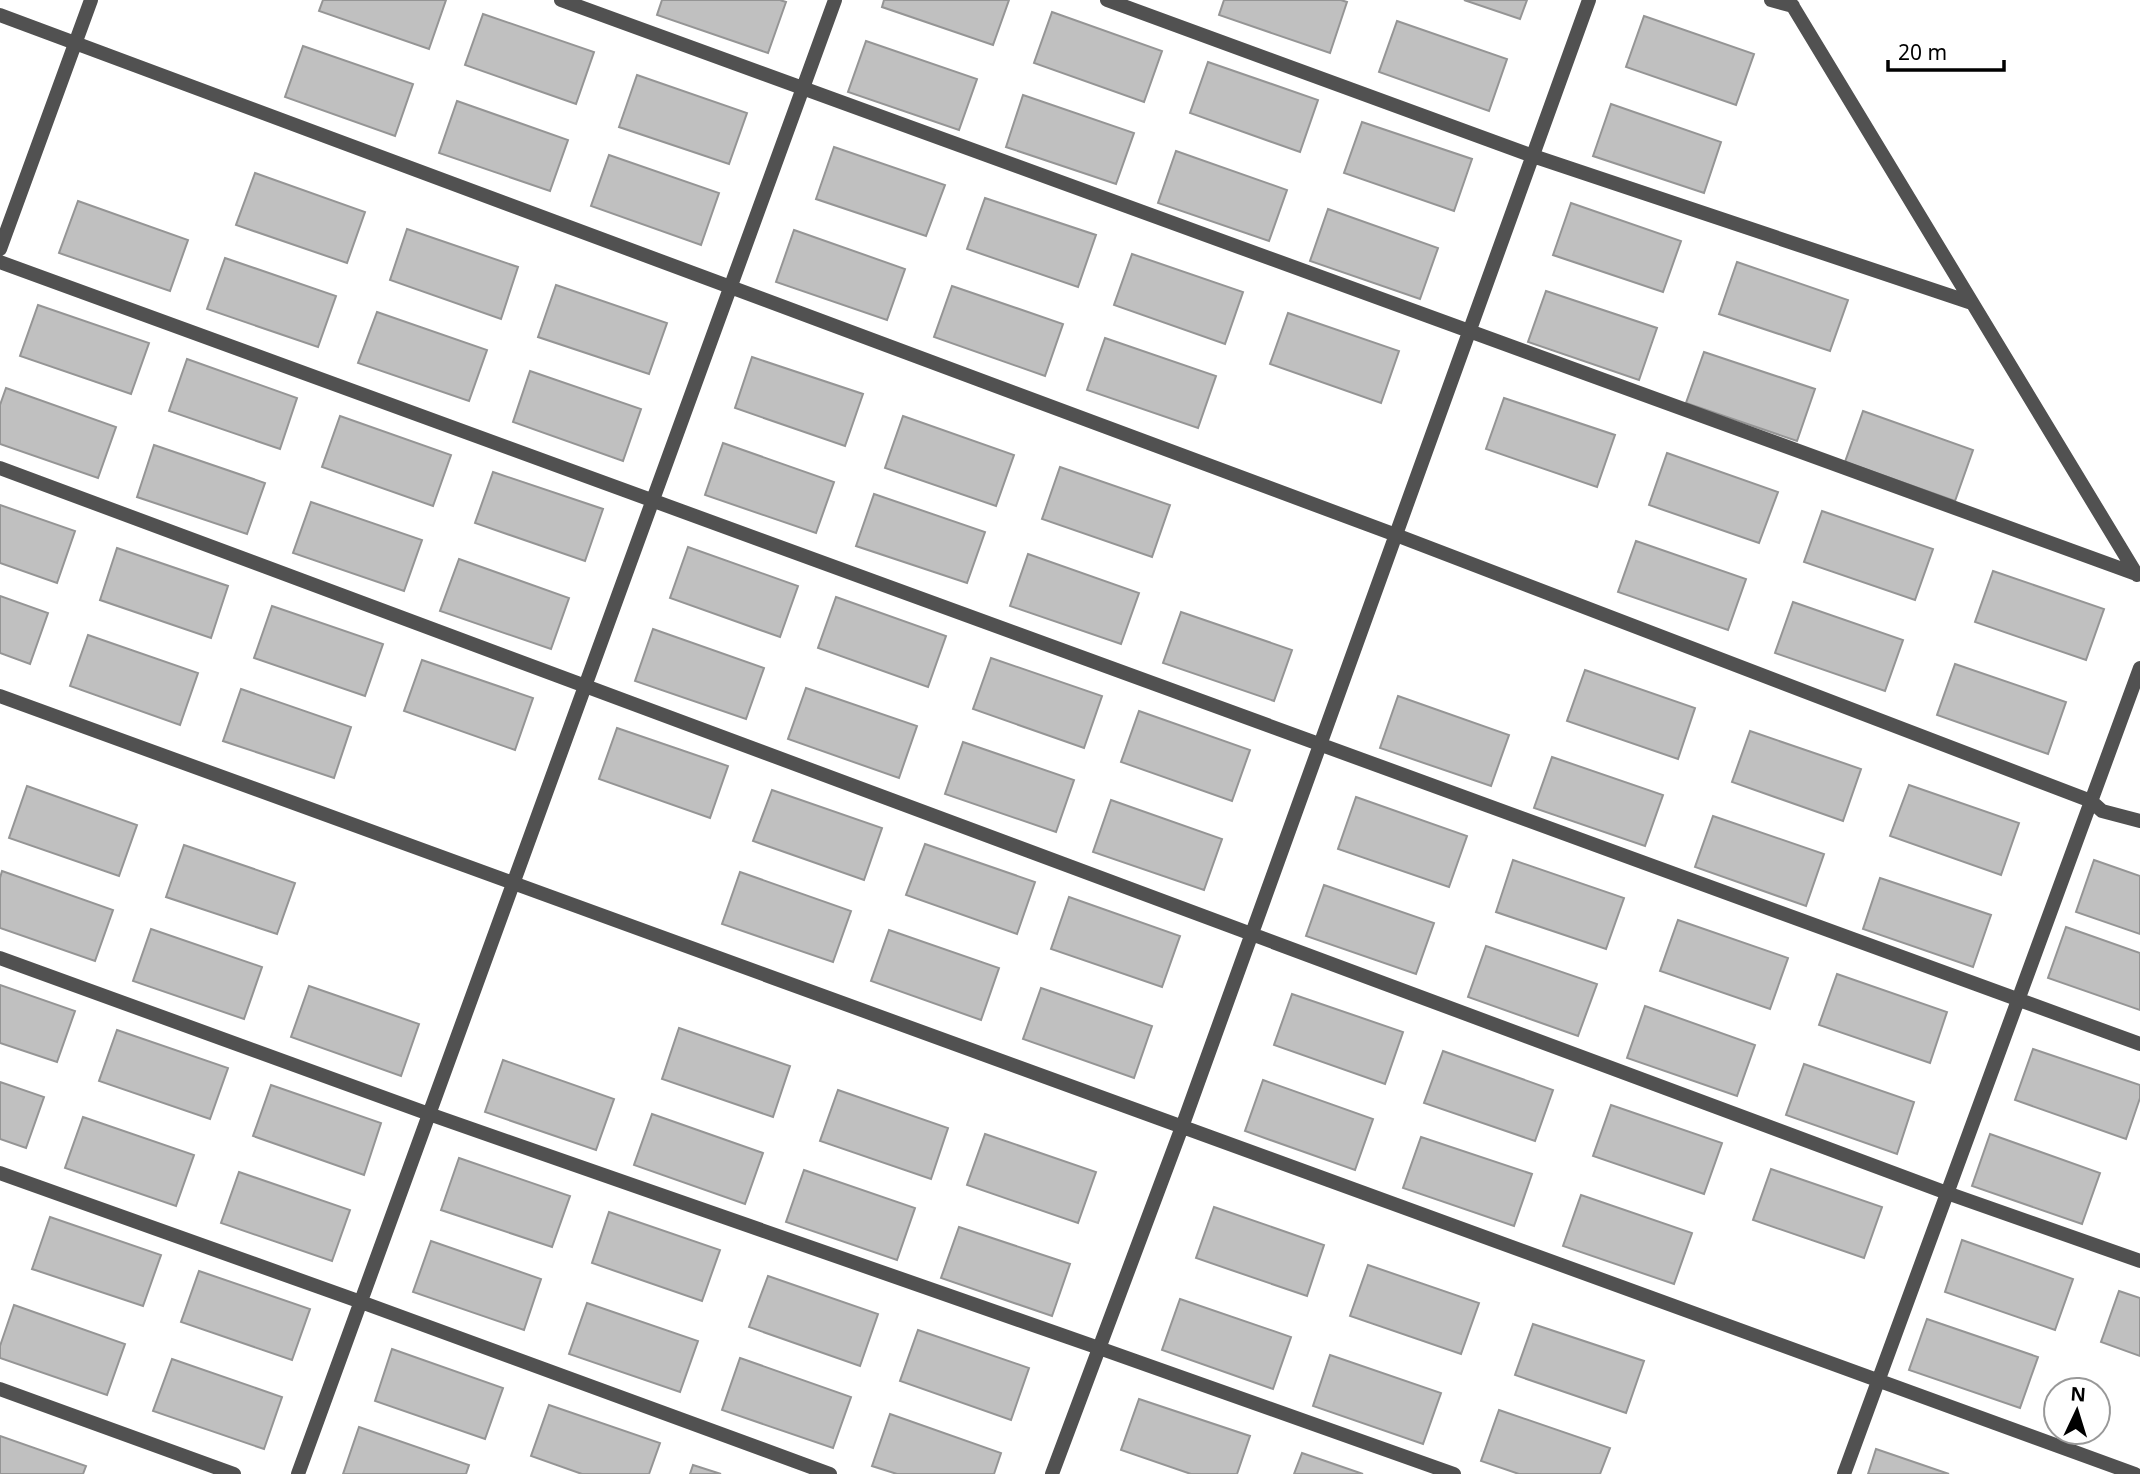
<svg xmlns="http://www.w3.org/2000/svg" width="2140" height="1474" viewBox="0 0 2140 1474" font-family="'Noto Sans',sans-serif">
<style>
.building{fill:#c0c0c0;stroke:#959595;stroke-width:2}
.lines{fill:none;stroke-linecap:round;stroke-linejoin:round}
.minor{stroke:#515151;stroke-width:14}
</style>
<rect width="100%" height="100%" fill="#fff"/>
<path class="building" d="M 323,0 L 446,0 L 429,49 L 319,11 Z
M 662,0 L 780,0 L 786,2 L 768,53 L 657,15 Z
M 884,0 L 1009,0 L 993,45 L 882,7 Z
M 1224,0 L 1341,0 L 1347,2 L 1330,53 L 1219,15 Z
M 1464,0 L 1527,0 L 1520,19 Z
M 1052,12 L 1162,51 L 1144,102 L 1034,63 Z
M 483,14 L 594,52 L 576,104 L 465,65 Z
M 1644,16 L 1754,54 L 1736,105 L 1626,67 Z
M 1397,21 L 1507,59 L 1489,111 L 1379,72 Z
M 866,41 L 977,79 L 959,130 L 848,92 Z
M 303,46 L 413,84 L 395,136 L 285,97 Z
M 1208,62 L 1318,100 L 1300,152 L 1190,113 Z
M 637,75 L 747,113 L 729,164 L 619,127 Z
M 1023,95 L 1134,133 L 1116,184 L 1006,147 Z
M 457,101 L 568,140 L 550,191 L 439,153 Z
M 1611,104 L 1721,142 L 1704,193 L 1593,156 Z
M 1362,122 L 1472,159 L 1454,211 L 1344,173 Z
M 834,147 L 945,185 L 926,236 L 816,199 Z
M 1176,151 L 1287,190 L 1269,241 L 1158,203 Z
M 609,155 L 719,193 L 701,245 L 591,206 Z
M 255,173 L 365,212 L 347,263 L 236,225 Z
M 985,198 L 1096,235 L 1078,287 L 967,249 Z
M 78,201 L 188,240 L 170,291 L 59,253 Z
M 1571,203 L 1681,241 L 1663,292 L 1553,255 Z
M 1328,209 L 1438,248 L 1420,299 L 1310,261 Z
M 407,229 L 518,267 L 501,319 L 390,280 Z
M 794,230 L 905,269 L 887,320 L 776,282 Z
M 1132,254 L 1243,292 L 1225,344 L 1114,305 Z
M 225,258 L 336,296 L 318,347 L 207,309 Z
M 1737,262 L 1848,300 L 1830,351 L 1719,314 Z
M 556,285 L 667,323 L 649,374 L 538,337 Z
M 952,286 L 1063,324 L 1045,376 L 934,337 Z
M 1546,291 L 1657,328 L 1639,380 L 1528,342 Z
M 38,305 L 149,343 L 131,394 L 20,356 Z
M 377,312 L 487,350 L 469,401 L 358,363 Z
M 1288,313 L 1399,351 L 1381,403 L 1270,364 Z
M 1105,338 L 1216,376 L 1198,428 L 1087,390 Z
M 1704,352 L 1815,389 L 1797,441 L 1686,403 Z
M 752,357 L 863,394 L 845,446 L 735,408 Z
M 187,359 L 297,398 L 280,449 L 169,411 Z
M 530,371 L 641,409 L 623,461 L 513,422 Z
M 6,388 L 116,427 L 98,478 L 0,444 L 0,405 Z
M 1504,398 L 1615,435 L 1597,487 L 1486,449 Z
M 1863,411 L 1973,450 L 1955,501 L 1845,462 Z
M 340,416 L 451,455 L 433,506 L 322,467 Z
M 903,416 L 1014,455 L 996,506 L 885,468 Z
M 723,443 L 834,482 L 816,533 L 705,495 Z
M 154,445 L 265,483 L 247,534 L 137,497 Z
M 1667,453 L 1778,492 L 1759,543 L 1649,505 Z
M 1060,467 L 1170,505 L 1152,557 L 1042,519 Z
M 493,472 L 603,509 L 585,561 L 475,523 Z
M 874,494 L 985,532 L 967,583 L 856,546 Z
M 311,502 L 422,540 L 404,591 L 293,553 Z
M 0,505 L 75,531 L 57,583 L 0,563 Z
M 1822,511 L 1933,549 L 1915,600 L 1804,562 Z
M 1636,541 L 1746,579 L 1728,630 L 1618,592 Z
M 688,547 L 798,586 L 780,637 L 670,598 Z
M 117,548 L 228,586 L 211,638 L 100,600 Z
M 1028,554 L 1139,593 L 1121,644 L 1010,606 Z
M 459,559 L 569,598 L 551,649 L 440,611 Z
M 1993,571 L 2104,609 L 2086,660 L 1975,622 Z
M 0,596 L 48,613 L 30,664 L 0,653 Z
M 836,597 L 946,636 L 928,687 L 818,648 Z
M 1793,602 L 1903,640 L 1885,691 L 1775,653 Z
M 272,606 L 383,644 L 365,696 L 254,658 Z
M 1181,612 L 1292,650 L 1274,701 L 1163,663 Z
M 653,629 L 764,668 L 746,719 L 635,681 Z
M 88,635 L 198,673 L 180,725 L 70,686 Z
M 991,658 L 1102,696 L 1084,748 L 973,709 Z
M 422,660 L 533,698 L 515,750 L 404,711 Z
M 1955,664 L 2066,702 L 2048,754 L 1937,715 Z
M 1585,670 L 1695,708 L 1678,759 L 1567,721 Z
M 806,688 L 917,726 L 899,778 L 788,739 Z
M 241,689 L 351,727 L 334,778 L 223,741 Z
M 1398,696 L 1509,735 L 1491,786 L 1380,748 Z
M 1139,711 L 1250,750 L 1232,801 L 1121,762 Z
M 617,728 L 728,766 L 710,818 L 599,779 Z
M 1750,731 L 1861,769 L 1843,821 L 1732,782 Z
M 963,742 L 1074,780 L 1056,832 L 945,794 Z
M 1552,757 L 1663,795 L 1645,846 L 1534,808 Z
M 1909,785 L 2019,823 L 2001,875 L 1890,836 Z
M 27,786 L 137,825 L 119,876 L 9,838 Z
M 772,790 L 882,828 L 864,880 L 753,841 Z
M 1356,797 L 1467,836 L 1449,887 L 1338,849 Z
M 1111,800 L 1222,839 L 1204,890 L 1093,852 Z
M 1713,816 L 1824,854 L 1806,906 L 1695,867 Z
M 925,844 L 1035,882 L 1017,934 L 906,895 Z
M 184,845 L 295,883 L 277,934 L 166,897 Z
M 1513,860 L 1624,898 L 1606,949 L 1496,912 Z
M 2094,860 L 2140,876 L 2140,934 L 2076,912 Z
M 2,871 L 113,910 L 95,961 L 0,928 L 0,878 Z
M 740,872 L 851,911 L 833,962 L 722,924 Z
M 1880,878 L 1991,915 L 1973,967 L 1863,929 Z
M 1324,885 L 1434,923 L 1416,974 L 1306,936 Z
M 1069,897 L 1180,936 L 1162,987 L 1051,949 Z
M 1678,920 L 1788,958 L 1770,1009 L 1660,971 Z
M 2066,927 L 2140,953 L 2140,1010 L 2048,978 Z
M 151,929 L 262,967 L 244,1019 L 133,981 Z
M 889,930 L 999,968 L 981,1020 L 871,981 Z
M 1486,946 L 1597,984 L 1578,1036 L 1468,997 Z
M 1837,974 L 1947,1012 L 1930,1063 L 1819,1025 Z
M 0,985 L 75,1011 L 57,1062 L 0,1043 Z
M 309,986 L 419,1024 L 401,1076 L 291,1037 Z
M 1041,988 L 1152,1026 L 1134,1078 L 1023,1039 Z
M 1292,994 L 1403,1032 L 1385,1084 L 1274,1045 Z
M 1645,1006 L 1755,1045 L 1737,1096 L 1627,1058 Z
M 679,1028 L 790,1066 L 773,1117 L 662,1079 Z
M 117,1030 L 228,1068 L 210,1119 L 99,1081 Z
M 2033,1049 L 2140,1085 L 2140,1098 L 2126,1139 L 2015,1100 Z
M 1443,1051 L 1553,1090 L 1535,1141 L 1424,1103 Z
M 503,1060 L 614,1099 L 596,1150 L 485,1112 Z
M 1804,1064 L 1914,1102 L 1897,1154 L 1786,1115 Z
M 1263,1080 L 1373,1119 L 1355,1170 L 1245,1131 Z
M 0,1082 L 44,1097 L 26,1148 L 0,1139 Z
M 271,1085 L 381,1123 L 364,1175 L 253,1136 Z
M 838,1090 L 948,1128 L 931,1179 L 820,1141 Z
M 1611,1105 L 1722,1143 L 1704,1194 L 1593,1156 Z
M 652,1114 L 763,1153 L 745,1204 L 634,1165 Z
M 83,1117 L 194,1155 L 176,1206 L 65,1168 Z
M 985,1134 L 1096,1172 L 1078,1223 L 967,1185 Z
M 1990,1134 L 2100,1173 L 2082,1224 L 1972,1186 Z
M 1421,1137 L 1532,1174 L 1514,1226 L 1403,1188 Z
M 459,1158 L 570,1196 L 552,1247 L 441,1210 Z
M 1771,1169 L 1882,1207 L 1864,1258 L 1753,1220 Z
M 804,1170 L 915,1208 L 897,1260 L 786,1222 Z
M 239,1172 L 350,1210 L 332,1261 L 221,1223 Z
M 1581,1195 L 1692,1233 L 1674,1284 L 1563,1246 Z
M 1214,1207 L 1324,1245 L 1307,1296 L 1196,1258 Z
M 609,1212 L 720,1250 L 702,1301 L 592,1263 Z
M 50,1217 L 161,1255 L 143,1306 L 32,1269 Z
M 959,1227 L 1070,1264 L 1052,1316 L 941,1278 Z
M 1962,1240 L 2073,1279 L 2055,1330 L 1945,1292 Z
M 431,1241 L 541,1279 L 524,1330 L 413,1292 Z
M 1368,1265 L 1479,1303 L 1461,1354 L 1350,1316 Z
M 199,1271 L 310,1309 L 292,1360 L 181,1322 Z
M 768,1276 L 878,1314 L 860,1366 L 749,1327 Z
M 2119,1291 L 2140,1298 L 2140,1356 L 2101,1342 Z
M 1180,1299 L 1291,1337 L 1273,1389 L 1162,1350 Z
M 587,1303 L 698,1341 L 680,1392 L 569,1354 Z
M 14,1305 L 125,1344 L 107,1395 L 0,1358 L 0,1346 Z
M 1927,1319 L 2038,1357 L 2020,1408 L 1909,1370 Z
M 1533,1324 L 1644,1361 L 1626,1413 L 1515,1375 Z
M 918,1330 L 1029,1368 L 1011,1420 L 900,1381 Z
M 392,1349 L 503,1388 L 485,1439 L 375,1401 Z
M 1330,1355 L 1441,1393 L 1423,1444 L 1313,1406 Z
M 740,1358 L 851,1397 L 833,1448 L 722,1410 Z
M 172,1359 L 282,1397 L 264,1449 L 153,1411 Z
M 1139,1399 L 1250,1436 L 1237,1474 L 1191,1474 L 1121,1450 Z
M 549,1405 L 660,1443 L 649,1474 L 582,1474 L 531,1456 Z
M 1499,1410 L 1610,1448 L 1600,1474 L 1519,1474 L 1481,1461 Z
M 890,1414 L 1001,1453 L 994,1474 L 897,1474 L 872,1466 Z
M 359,1427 L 469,1465 L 466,1474 L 343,1474 Z
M 0,1436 L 86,1466 L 83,1474 L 0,1474 Z
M 1876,1449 L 1949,1474 L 1868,1474 Z
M 1302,1453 L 1363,1474 L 1294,1474 Z
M 693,1465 L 721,1474 L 690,1474 Z"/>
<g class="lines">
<path class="minor" d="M 561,0 L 2136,574
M 1107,0 L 1533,156 L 1972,303
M 1771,0 L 1793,6
M 1789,0 L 2137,575
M 0,15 L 1396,535 L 2091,801 L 2102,811 L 2140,821
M 0,249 L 91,0
M 0,262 L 2140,1044
M 0,468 L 1947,1193 L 2140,1261
M 0,696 L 2135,1474
M 0,958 L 429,1114 L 1099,1348 L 1454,1474
M 0,1173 L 361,1302 L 830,1474
M 0,1389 L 234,1474
M 298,1474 L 835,0
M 1052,1474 L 1182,1127 L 1589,0
M 1844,1474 L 2140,668"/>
</g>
<g transform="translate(2077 1411) rotate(4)"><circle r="33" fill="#ffffff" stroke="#999999" stroke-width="2"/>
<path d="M0-5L12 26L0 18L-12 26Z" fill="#000000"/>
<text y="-10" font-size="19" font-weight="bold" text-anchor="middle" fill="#000000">N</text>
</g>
<path d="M1888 60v10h116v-10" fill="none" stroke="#000000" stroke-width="3.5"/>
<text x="1898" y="60" font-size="21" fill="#000000" stroke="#ffffff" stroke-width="5" paint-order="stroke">20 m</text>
</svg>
